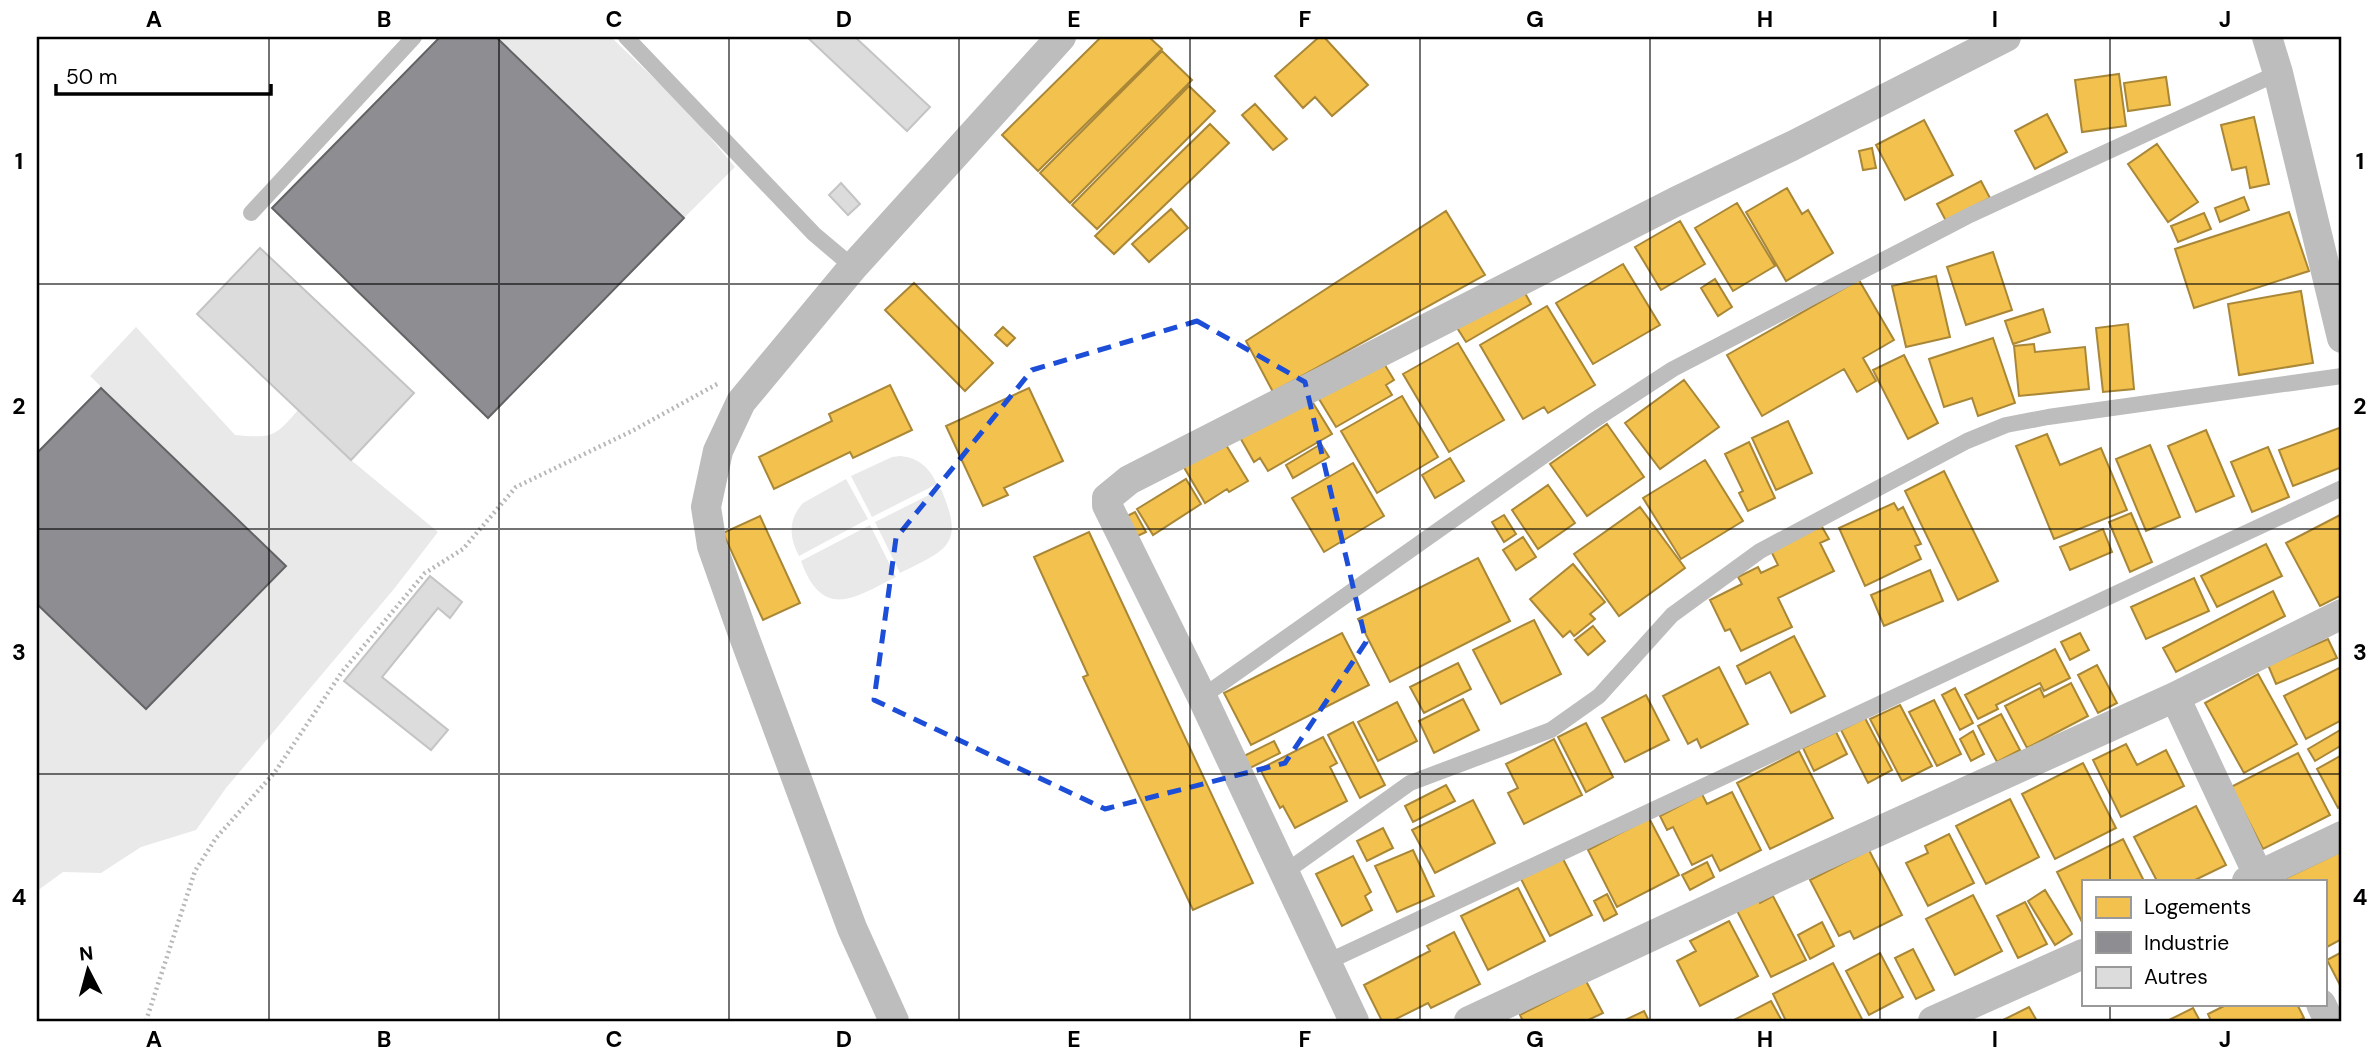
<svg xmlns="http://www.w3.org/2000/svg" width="2379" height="1058" viewBox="0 0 2379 1058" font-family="'DM Sans',sans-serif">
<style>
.green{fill:#e9e9e9}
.homes{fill:#f2c14e;stroke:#a98737;stroke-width:2}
.industry{fill:#8d8d92;stroke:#636366;stroke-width:2}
.building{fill:#dcdcdc;stroke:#c4c4c4;stroke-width:2}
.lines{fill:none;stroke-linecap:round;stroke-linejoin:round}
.path{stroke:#b8b8b8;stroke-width:4.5;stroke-dasharray:2 3.5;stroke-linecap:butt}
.lane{stroke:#bdbdbd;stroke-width:16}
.street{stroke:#bdbdbd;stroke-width:30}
.marked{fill:none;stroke:#1d4ed8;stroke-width:5;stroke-dasharray:14 9;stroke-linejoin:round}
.grid{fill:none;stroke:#000;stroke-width:2;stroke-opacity:0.55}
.neatline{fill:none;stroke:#000;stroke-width:2.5}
.grid-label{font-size:23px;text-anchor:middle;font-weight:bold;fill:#000}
</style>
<rect width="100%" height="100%" fill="#fff"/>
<path class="green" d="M 496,37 L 611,37 L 687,110 L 735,167 L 684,218 Z
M 136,327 L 235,435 C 272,438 274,438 298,410 L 351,460 L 438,532 L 394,589 L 226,788 L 196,830 L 141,847 L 101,873 L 63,872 L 37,891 L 37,604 L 147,709 L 286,566 L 90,376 Z
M 900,456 C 919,458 929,467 937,484 L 872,517 L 851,476 L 892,457 Z
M 846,479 L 868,519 L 799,556 C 789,537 788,520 803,503 Z
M 941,489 C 965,545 948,549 900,573 L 875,522 Z
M 870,525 L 896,577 C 854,598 823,621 801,561 Z"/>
<path class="homes" d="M 1101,37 L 1149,37 L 1162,49 L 1038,171 L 1002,135 Z
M 1319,37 L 1324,37 L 1368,85 L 1332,116 L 1315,97 L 1303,108 L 1275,76 Z
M 1162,51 L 1192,80 L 1070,203 L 1040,173 Z
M 2119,74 L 2126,126 L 2082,132 L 2075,80 Z
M 2166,77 L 2170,105 L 2128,111 L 2124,83 Z
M 1189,86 L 1215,111 L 1097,229 L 1072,205 Z
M 1255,104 L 1287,139 L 1273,150 L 1242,115 Z
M 2047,114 L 2067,152 L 2035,169 L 2015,131 Z
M 2254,117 L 2269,184 L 2250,188 L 2246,167 L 2232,170 L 2221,125 Z
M 1924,120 L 1953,175 L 1905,200 L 1876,145 Z
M 1210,124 L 1229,143 L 1114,254 L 1095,236 Z
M 2157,144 L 2198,202 L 2168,222 L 2128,164 Z
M 1872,148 L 1876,168 L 1863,170 L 1859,151 Z
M 1981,181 L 1990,198 L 1946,221 L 1937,204 Z
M 1787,188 L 1802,214 L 1808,210 L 1833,253 L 1786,281 L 1746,212 Z
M 2244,197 L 2249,210 L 2220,222 L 2215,208 Z
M 1737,203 L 1775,266 L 1733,291 L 1695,228 Z
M 1171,209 L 1188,228 L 1149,262 L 1132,244 Z
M 1446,211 L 1485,275 L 1273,392 L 1246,341 Z
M 2289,212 L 2309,271 L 2194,308 L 2175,249 Z
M 2204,213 L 2211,229 L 2178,242 L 2171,226 Z
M 1680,221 L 1705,264 L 1661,290 L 1635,247 Z
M 1993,252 L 2012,310 L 1966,325 L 1947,267 Z
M 1623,264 L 1660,325 L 1593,364 L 1556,303 Z
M 1936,276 L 1950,337 L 1906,347 L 1892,286 Z
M 1715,279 L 1732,307 L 1718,316 L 1701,288 Z
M 1859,280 L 1894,340 L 1863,358 L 1876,381 L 1857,392 L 1844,369 L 1762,416 L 1727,355 Z
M 914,283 L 993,363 L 965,391 L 885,310 Z
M 1520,284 L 1531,304 L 1466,342 L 1454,323 Z
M 2301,291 L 2313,363 L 2239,375 L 2228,304 Z
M 1547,306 L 1595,385 L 1548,413 L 1544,407 L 1523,419 L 1480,345 Z
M 2043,309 L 2050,332 L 2013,344 L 2005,321 Z
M 2128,324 L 2134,389 L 2103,392 L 2096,328 Z
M 1003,327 L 1015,338 L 1007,346 L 995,335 Z
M 1993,338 L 2015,403 L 1978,416 L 1972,398 L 1944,407 L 1929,359 Z
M 1458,343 L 1504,420 L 1449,452 L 1403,374 Z
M 2034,344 L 2035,352 L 2085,347 L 2089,389 L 2019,396 L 2014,346 Z
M 1904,355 L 1938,423 L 1908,439 L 1873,370 Z
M 1380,357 L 1394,380 L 1386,385 L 1392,395 L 1336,427 L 1316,394 Z
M 1684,380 L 1719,427 L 1660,469 L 1625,423 Z
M 890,385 L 912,430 L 853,458 L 850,452 L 774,489 L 759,457 L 832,421 L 829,414 Z
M 1029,388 L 1063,461 L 1004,488 L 1008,495 L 983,506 L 946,426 Z
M 1402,396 L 1438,457 L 1377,493 L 1341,431 Z
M 1310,398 L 1332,434 L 1268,471 L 1260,458 L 1254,462 L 1238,434 Z
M 1788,421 L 1812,473 L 1776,490 L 1752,438 Z
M 1607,424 L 1644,477 L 1587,516 L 1550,464 Z
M 2342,427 L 2342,467 L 2293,486 L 2279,450 Z
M 2206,430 L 2234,496 L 2196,512 L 2168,446 Z
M 2047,434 L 2060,465 L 2101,448 L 2127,510 L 2054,539 L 2016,446 Z
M 1223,440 L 1248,481 L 1229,492 L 1227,489 L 1205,503 L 1182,464 Z
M 1749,442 L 1775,498 L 1748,511 L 1739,493 L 1743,491 L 1725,454 Z
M 1321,444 L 1329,457 L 1293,478 L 1286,465 Z
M 2150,445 L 2180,517 L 2146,531 L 2116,459 Z
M 2268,447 L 2289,497 L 2252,512 L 2231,462 Z
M 1450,458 L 1464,481 L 1435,498 L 1422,475 Z
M 1705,460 L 1743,521 L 1681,559 L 1643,498 Z
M 1353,463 L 1384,516 L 1324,552 L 1292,498 Z
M 1944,471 L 1998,581 L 1958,600 L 1905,491 Z
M 1186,479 L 1201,504 L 1153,535 L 1137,509 Z
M 1548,485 L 1575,523 L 1538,549 L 1512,510 Z
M 1894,503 L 1898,510 L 1903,507 L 1921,544 L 1915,546 L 1921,559 L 1865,586 L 1839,528 Z
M 1640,507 L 1685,568 L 1619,616 L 1574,554 Z
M 1135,512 L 1146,532 L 1129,540 L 1119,520 Z
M 2131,513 L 2152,562 L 2130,572 L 2109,522 Z
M 2342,514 L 2342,595 L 2320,606 L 2286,543 Z
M 1504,515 L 1516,534 L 1504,542 L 1492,522 Z
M 760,516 L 800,603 L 763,620 L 723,533 Z
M 1821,525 L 1829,539 L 1820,543 L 1834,571 L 1778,598 L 1792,627 L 1741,651 L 1730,629 L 1725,631 L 1710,600 L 1742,584 L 1738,577 L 1758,567 L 1761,573 L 1778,565 L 1770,549 Z
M 2103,529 L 2112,552 L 2070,570 L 2060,547 Z
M 1089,532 L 1253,883 L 1193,910 L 1083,677 L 1088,675 L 1034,557 Z
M 1523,537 L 1536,557 L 1516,570 L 1503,550 Z
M 2266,544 L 2282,576 L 2217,607 L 2201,576 Z
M 1478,558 L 1510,621 L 1390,682 L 1358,619 Z
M 1573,564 L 1605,602 L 1590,614 L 1595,619 L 1574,636 L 1570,631 L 1563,637 L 1530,599 Z
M 1930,570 L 1943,601 L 1884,626 L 1871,595 Z
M 2194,578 L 2209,611 L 2146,639 L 2131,607 Z
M 2273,591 L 2285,616 L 2176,672 L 2163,648 Z
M 1534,620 L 1561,674 L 1501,704 L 1473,650 Z
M 1593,626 L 1605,641 L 1588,655 L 1575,640 Z
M 1342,633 L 1369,685 L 1251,745 L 1224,693 Z
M 2080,633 L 2089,650 L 2070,660 L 2061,642 Z
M 1794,636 L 1825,696 L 1791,713 L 1770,672 L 1746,684 L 1737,666 Z
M 2328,639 L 2337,658 L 2276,684 L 2268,665 Z
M 2055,649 L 2070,678 L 2044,691 L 2040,683 L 1996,705 L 1998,709 L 1978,719 L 1965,695 Z
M 1458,663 L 1471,689 L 1424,713 L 1410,687 Z
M 2097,665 L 2117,703 L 2098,713 L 2078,675 Z
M 1719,667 L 1748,724 L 1701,748 L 1697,739 L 1688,744 L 1663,696 Z
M 2339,668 L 2342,674 L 2342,720 L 2306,739 L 2284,696 Z
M 2258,674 L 2297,744 L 2244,773 L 2205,703 Z
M 2071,683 L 2088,716 L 2027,748 L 2005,706 L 2040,688 L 2044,697 Z
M 1955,688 L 1973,723 L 1960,730 L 1942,695 Z
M 1646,695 L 1669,740 L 1625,762 L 1602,718 Z
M 1463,699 L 1479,730 L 1434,753 L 1419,721 Z
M 1934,700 L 1961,754 L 1937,766 L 1909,712 Z
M 1397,702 L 1417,741 L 1378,761 L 1358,722 Z
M 1900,705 L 1932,766 L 1902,781 L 1870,719 Z
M 2001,714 L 2020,750 L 1997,762 L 1978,726 Z
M 1865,718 L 1892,770 L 1868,783 L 1841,730 Z
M 1353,722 L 1385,785 L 1360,798 L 1328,735 Z
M 1586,723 L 1613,777 L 1586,792 L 1558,737 Z
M 2342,729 L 2342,745 L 2315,761 L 2308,749 Z
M 1973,731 L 1984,754 L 1971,761 L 1960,739 Z
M 1836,732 L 1847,754 L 1814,771 L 1803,748 Z
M 1323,737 L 1337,763 L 1330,767 L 1347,801 L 1295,828 L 1283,806 L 1280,808 L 1260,769 Z
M 1554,739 L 1582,795 L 1524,824 L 1508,793 L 1518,788 L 1506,764 Z
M 1274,741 L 1280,753 L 1248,769 L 1242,757 Z
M 2126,744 L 2137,765 L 2166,750 L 2184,786 L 2121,817 L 2093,760 Z
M 1799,751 L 1833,818 L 1770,849 L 1737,783 Z
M 2298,753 L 2330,815 L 2263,849 L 2231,787 Z
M 2342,755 L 2342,806 L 2338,808 L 2317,769 Z
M 2083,763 L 2116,828 L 2055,859 L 2022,794 Z
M 1446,785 L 1455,801 L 1413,822 L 1405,806 Z
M 1732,792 L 1761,850 L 1720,871 L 1712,855 L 1692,865 L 1673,827 L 1667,830 L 1660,816 L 1702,794 L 1707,804 Z
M 2010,799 L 2039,857 L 1986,884 L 1956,826 Z
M 1473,800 L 1495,843 L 1435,873 L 1412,830 Z
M 2196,806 L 2226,865 L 2193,881 L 2157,881 L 2134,837 Z
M 1649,818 L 1679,875 L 1617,907 L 1588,850 Z
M 1383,828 L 1393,848 L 1367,861 L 1357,841 Z
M 1949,834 L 1974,883 L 1928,906 L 1906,863 L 1928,853 L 1925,846 Z
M 2123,839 L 2144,881 L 2083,881 L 2083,924 L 2057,872 Z
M 1413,850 L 1434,896 L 1397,912 L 1375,866 Z
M 1869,850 L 1902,915 L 1854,939 L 1850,931 L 1839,936 L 1810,880 Z
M 2342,851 L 2342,939 L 2325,948 L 2325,881 L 2282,880 Z
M 1353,856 L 1371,892 L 1365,896 L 1372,910 L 1342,926 L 1316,874 Z
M 1562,857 L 1592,915 L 1550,936 L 1520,877 Z
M 1707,862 L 1714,877 L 1690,890 L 1682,875 Z
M 1518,888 L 1545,941 L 1488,970 L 1461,916 Z
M 2045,890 L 2072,934 L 2055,945 L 2028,901 Z
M 1754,892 L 1760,903 L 1773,896 L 1806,960 L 1771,977 L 1733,903 Z
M 1607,894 L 1617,914 L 1604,921 L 1594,901 Z
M 1973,895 L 2002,951 L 1955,975 L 1926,919 Z
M 2025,902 L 2047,944 L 2018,958 L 1997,916 Z
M 1729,921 L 1758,976 L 1700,1006 L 1677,961 L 1696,951 L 1690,941 Z
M 1822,922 L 1834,946 L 1810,959 L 1798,935 Z
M 1454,932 L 1480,984 L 1431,1008 L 1428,1003 L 1392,1021 L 1382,1021 L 1364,985 L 1430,951 L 1427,946 Z
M 1913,949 L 1934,990 L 1916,999 L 1895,958 Z
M 2342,952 L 2342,989 L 2327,960 Z
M 1880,953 L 1903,997 L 1869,1015 L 1846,971 Z
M 1833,963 L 1863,1021 L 1786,1021 L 1773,994 Z
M 1586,981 L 1603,1013 L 1586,1021 L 1523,1021 L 1520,1015 Z
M 1771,1001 L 1782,1021 L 1732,1021 Z
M 2228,1004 L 2297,1004 L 2304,1018 L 2297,1021 L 2211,1021 L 2208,1014 Z
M 2029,1007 L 2037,1021 L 2001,1021 Z
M 2193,1008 L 2200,1021 L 2167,1021 Z
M 1644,1011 L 1649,1021 L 1623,1021 Z"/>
<path class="industry" d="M 440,37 L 496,37 L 684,218 L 488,418 L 272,208 Z
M 101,388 L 286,566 L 146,709 L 37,604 L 37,453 Z"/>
<path class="building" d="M 807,37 L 855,37 L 930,107 L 907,131 Z
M 841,183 L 860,204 L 848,215 L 829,195 Z
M 260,248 L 414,393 L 351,460 L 197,314 Z
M 430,576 L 462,602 L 450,618 L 438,608 L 382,677 L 448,730 L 431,750 L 344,681 Z"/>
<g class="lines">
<path class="path" d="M 146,1021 L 195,871 L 216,838 L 275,772 L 342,672 L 425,573 L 463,549 L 516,487 L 632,431 L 719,383"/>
<path class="lane" d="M 626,37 L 814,234 L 853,267
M 251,213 L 414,37
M 1202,697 L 1593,421 L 1673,369 L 1970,215 L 2278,73
M 1284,873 L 1410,783 L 1551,730 L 1599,696 L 1672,615 L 1760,551 L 1967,441 L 2006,425 L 2048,417 L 2342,376
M 1325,963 L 2342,488"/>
<path class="street" d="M 2267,37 L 2278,73 L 2342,338
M 2175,697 L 2261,881
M 2247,881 L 2342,836
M 2321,1004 L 2329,1021
M 894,1021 L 852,928 L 742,631 L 712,546 L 706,507 L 718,451 L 741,402 L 853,267 L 1061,37
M 1354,1021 L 1202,697 L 1107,505 L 1107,498 L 1129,480 L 1675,202 L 1792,146 L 2006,37
M 1469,1021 L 1791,871 L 2175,697 L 2342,614
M 1933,1021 L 2083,954"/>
</g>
<path class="marked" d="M 1197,321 L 1305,382 L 1366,642 L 1285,763 L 1105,809 L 874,700 L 896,538 L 1032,370 Z"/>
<path class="grid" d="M 269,37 L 269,1021M 499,37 L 499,1021M 729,37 L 729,1021M 959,37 L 959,1021M 1190,37 L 1190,1021M 1420,37 L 1420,1021M 1650,37 L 1650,1021M 1880,37 L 1880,1021M 2110,37 L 2110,881M 37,284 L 2342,284M 37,529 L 2342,529M 37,774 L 2342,774M 2110,1004 L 2110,1021"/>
<rect width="2379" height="1058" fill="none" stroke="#ffffff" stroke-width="77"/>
<rect x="2082" y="880" width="245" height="126" fill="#ffffff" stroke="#999999" stroke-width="2"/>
<rect x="2096" y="897" width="35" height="21" fill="#f2c14e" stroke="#999999" stroke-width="2"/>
<text x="2144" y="914" font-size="21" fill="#000000">Logements</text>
<rect x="2096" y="932" width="35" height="21" fill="#8d8d92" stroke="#999999" stroke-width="2"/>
<text x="2144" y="950" font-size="21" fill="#000000">Industrie</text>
<rect x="2096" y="967" width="35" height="21" fill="#dcdcdc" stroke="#999999" stroke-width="2"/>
<text x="2144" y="984" font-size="21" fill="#000000">Autres</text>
<g transform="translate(88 970) rotate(354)" stroke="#ffffff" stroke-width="5" paint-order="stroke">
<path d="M0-5L12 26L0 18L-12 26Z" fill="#000000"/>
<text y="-10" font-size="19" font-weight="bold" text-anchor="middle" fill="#000000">N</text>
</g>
<path d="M56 84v10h215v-10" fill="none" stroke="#000000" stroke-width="3.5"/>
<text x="66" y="84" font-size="21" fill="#000000" stroke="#ffffff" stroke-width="5" paint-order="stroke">50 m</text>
<rect x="38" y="38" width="2302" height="982" class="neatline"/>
<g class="grid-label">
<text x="154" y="27">A</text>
<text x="384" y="27">B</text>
<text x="614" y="27">C</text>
<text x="844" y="27">D</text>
<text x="1074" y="27">E</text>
<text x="1305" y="27">F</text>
<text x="1535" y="27">G</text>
<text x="1765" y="27">H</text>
<text x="1995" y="27">I</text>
<text x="2225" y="27">J</text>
<text x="19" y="169">1</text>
<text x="2360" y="169">1</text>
<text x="19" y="414">2</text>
<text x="2360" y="414">2</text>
<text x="19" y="660">3</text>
<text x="2360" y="660">3</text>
<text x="19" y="905">4</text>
<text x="2360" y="905">4</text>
<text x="154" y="1047">A</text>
<text x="384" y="1047">B</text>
<text x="614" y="1047">C</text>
<text x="844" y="1047">D</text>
<text x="1074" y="1047">E</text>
<text x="1305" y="1047">F</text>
<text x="1535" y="1047">G</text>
<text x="1765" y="1047">H</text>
<text x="1995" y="1047">I</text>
<text x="2225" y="1047">J</text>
</g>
</svg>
